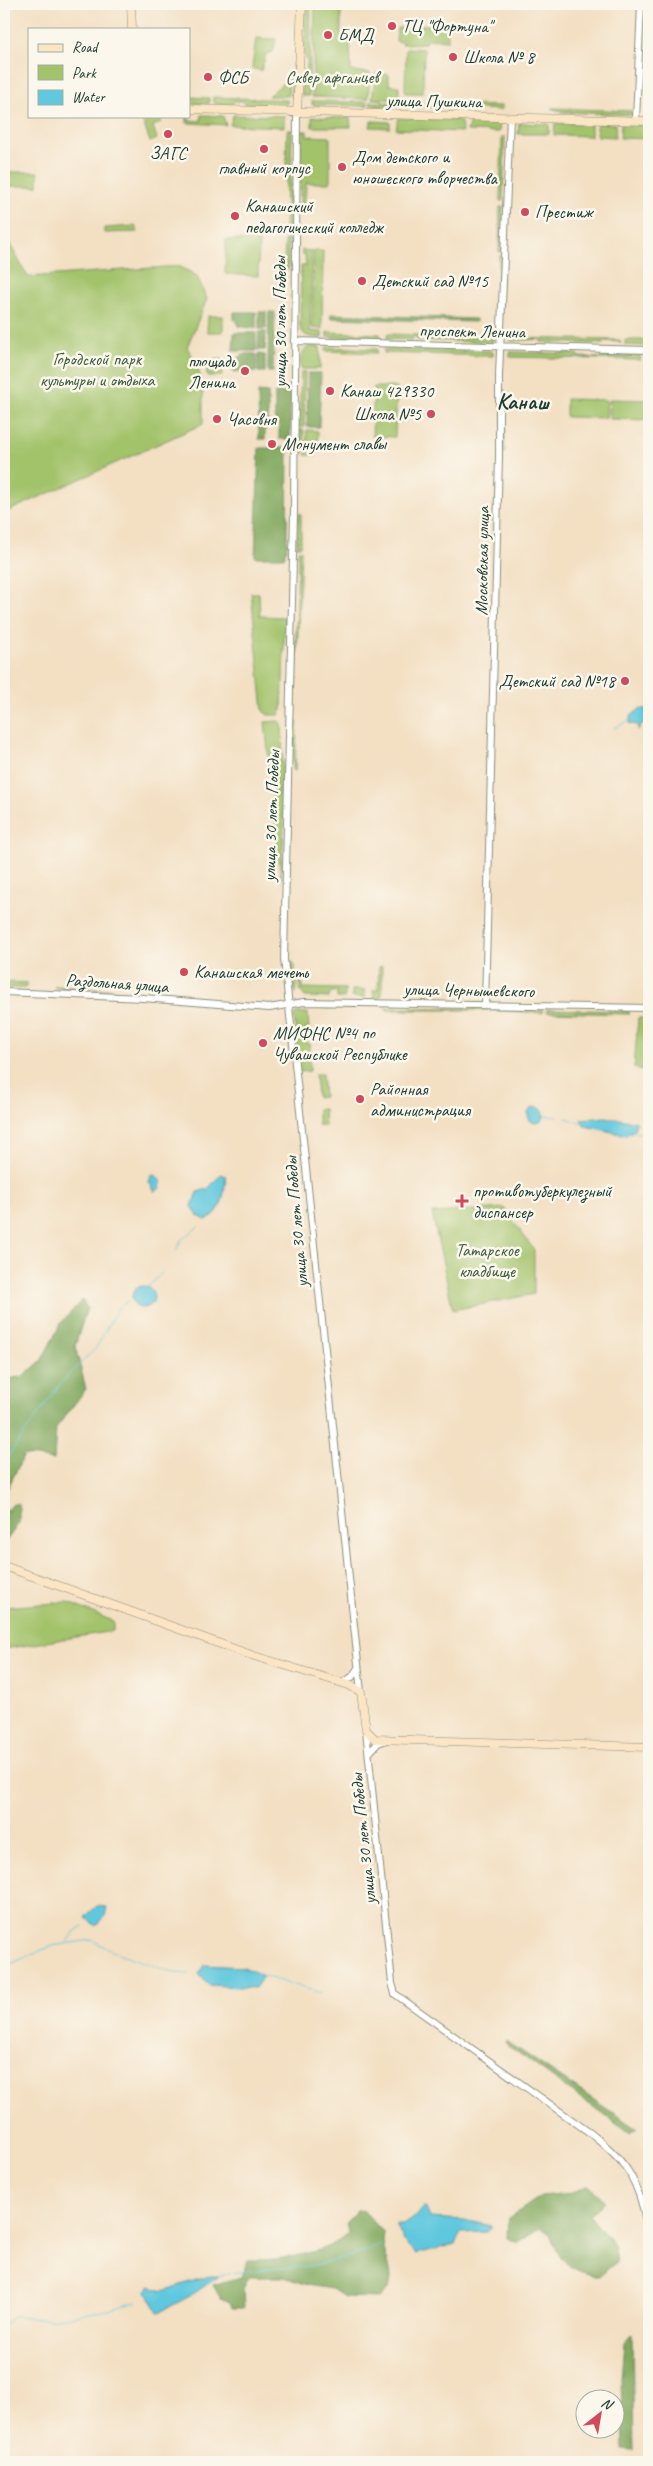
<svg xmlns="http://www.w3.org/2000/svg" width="653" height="2466" viewBox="0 0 653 2466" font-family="Caveat,sans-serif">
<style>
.green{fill:#a3c36b;stroke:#618050}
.forest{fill:#82a95f;stroke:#50734a}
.water{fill:#61c8de;stroke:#408289}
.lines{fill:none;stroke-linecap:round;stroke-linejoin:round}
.stream{stroke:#61c8de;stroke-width:1}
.tertiary-casing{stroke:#898e7b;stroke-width:8}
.secondary-casing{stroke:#898e7b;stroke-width:9}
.tertiary{stroke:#fff;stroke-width:6}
.secondary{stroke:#fce5c4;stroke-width:8}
.poi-dot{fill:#d1495b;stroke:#fbf7ec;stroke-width:2}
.labels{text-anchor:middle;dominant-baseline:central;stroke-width:5;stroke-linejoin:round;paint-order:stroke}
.poi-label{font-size:18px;fill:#1f3d34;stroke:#fbf7ec;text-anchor:start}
.park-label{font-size:18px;fill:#405e42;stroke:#fbf7ec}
.street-label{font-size:18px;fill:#1f3d34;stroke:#fbf7ec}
.district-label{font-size:22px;font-weight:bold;fill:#1f3d34;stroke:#fbf7ec}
</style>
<rect width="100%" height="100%" fill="#fbf7ec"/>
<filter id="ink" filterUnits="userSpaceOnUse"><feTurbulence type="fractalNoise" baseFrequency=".02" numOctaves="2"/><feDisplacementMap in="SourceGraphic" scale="10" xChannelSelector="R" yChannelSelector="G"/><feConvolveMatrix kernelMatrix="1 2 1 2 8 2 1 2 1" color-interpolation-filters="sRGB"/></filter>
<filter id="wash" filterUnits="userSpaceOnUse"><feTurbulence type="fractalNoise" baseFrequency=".0096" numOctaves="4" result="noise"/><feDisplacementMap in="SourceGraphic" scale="20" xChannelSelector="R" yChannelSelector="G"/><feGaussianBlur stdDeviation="1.12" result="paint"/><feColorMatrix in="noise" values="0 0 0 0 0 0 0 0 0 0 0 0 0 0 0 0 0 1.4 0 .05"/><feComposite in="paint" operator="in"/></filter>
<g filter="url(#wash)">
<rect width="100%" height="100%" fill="#f3dfc2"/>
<path class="green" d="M 306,4 L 311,4 L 309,96 L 302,96 C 302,91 301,84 302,79 C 305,69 311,64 304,55 Z
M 315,4 L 341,4 L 341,34 L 343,39 L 350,40 L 351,71 L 370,73 L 368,99 L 312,97 Z
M 412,25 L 447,25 L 448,40 L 427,39 L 425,43 L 402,44 L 402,42 L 396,41 L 397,28 L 412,28 Z
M 256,38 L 276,39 L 273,52 L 266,54 L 261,71 L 252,68 Z
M 406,48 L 424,49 L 423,93 L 405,93 Z
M 293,64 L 296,65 L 295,96 L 291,96 Z
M 376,73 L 389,75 L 389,85 L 399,86 L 399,100 L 372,99 Z
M 289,78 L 288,96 L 268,96 Z
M 189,97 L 209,98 L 209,104 L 189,103 Z
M 213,97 L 287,100 L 287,103 L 282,106 L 245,104 L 243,101 L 234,101 L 232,104 L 216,104 L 213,102 Z
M 312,101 L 367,102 L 368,106 L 312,105 Z
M 370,102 L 464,105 L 464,108 L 371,106 Z
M 468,105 L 502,106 L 501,110 L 468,108 Z
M 551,108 L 633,111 L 633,115 L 562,112 Z
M 201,115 L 223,116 L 226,125 L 187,123 L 187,116 L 189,120 L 201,121 Z
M 233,115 L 284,116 L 284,127 L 230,125 Z
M 141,116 L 161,116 L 161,123 L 153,126 L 157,139 L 150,142 Z
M 312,117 L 350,118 L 351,127 L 312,127 Z
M 398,118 L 458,120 L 461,122 L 462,132 L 396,129 Z
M 470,120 L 500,120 L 499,132 L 467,131 Z
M 371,121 L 390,122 L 390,128 L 370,127 Z
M 519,123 L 549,124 L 549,134 L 518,134 Z
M 555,123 L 591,124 L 591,136 L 554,135 Z
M 597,123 L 616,124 L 615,137 L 597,136 Z
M 621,124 L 649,125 L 649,139 L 620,138 Z
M 287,130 L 292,130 L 289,236 L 285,236 Z
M 301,131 L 307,131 L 307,136 L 330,137 L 330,183 L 306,183 L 305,205 L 300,205 Z
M 502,137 L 505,137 L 503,201 L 500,201 Z
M 5,172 L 38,172 L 38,186 L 4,186 Z
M 500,207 L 503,207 L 502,252 L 499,252 Z
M 135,226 L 138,232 L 104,233 L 104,228 Z
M 4,234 L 28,277 L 179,266 L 197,276 L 207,299 L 187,347 C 205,376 203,391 203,424 L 4,513 Z
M 226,240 L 259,241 L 258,276 L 225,274 Z
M 285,240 L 289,240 L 288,270 L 284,269 Z
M 302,250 L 312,251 L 310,331 L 322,332 L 322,338 C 311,337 303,338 300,326 L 301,266 L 306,266 L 305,255 L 302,255 Z
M 314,251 L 323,251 L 322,329 L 312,328 Z
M 499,256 L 502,256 L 499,333 L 496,333 Z
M 208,316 L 223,316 L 223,332 L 207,332 Z
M 327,332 L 380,334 L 381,339 L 327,337 Z
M 387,334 L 493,337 L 493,342 L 417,340 L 417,337 L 412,337 L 412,340 L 387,339 Z
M 510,338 L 620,340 L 621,344 L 618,342 L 604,341 L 603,344 L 541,342 L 541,339 L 511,341 Z
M 625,340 L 649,340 L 649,346 L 625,345 Z
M 310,346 L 320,347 L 320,369 L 301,369 C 301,359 300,351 310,346 Z
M 327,347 L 377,349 L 377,353 L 325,351 Z
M 384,349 L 489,351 L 493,352 L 493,356 L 384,353 Z
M 510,352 L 578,354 L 578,357 L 603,358 L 604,355 L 640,355 L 641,360 L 510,357 Z
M 222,359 L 222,376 L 207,376 L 207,360 Z
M 301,372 L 305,372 L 304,427 L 299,427 Z
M 374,387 L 397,387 L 395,437 L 372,436 Z
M 503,390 L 505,390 L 505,453 L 502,453 Z
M 566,399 L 607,400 L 606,418 L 566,417 Z
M 610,399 L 649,400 L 649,420 L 609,419 Z
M 300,430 L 304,430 L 303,454 L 299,452 Z
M 307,430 L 318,431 L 317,455 L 306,455 Z
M 298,514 L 301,514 L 301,546 L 297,546 Z
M 298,550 L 301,550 L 296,683 L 295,683 Z
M 251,593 L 259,593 L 260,616 L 285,617 L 282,710 L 279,715 L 268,715 L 263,711 Z
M 279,721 L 282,723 L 284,826 L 281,879 L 265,722 Z
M 297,721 L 295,771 L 293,771 L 294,722 Z
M 293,962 L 298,982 L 296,993 L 292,985 L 290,964 Z
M 382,966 L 382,995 L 380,998 L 374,998 L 373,990 L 378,990 L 379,967 Z
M 301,974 L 302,988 L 346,989 L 344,998 L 337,998 L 337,992 L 330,992 L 329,998 L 305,997 L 300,990 Z
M 4,982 L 28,983 L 25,988 L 5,988 Z
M 55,986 L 116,990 L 101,991 L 55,988 Z
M 352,990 L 365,990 L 365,998 L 352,997 Z
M 306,1005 L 355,1007 L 355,1009 L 305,1007 Z
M 386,1008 L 488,1008 L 488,1010 L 387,1010 Z
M 493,1008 L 543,1010 L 543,1013 L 493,1010 Z
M 547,1009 L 629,1011 L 629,1014 L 547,1012 Z
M 296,1013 L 308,1013 L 309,1028 L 305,1029 L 306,1043 L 309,1044 L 310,1071 L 299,1072 L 294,1015 Z
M 638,1018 L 649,1018 L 649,1071 L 634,1068 Z
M 315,1074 L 322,1074 L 324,1097 L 317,1098 Z
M 318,1109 L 324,1109 L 325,1126 L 318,1125 Z
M 504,1208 L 534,1250 L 534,1294 L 453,1310 L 432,1213 Z
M 66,1602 L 113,1621 L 113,1631 L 4,1649 L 4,1607 Z"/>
<path class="forest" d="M 234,312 L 256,312 L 256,329 L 239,326 L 234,319 Z
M 259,312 L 266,312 L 266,329 L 259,329 Z
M 269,312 L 275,312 L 273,372 L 268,372 Z
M 331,314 L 476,319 L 476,322 L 330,318 Z
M 259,332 L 266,332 L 265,350 L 258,350 Z
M 234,333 L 256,333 L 256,351 L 233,351 Z
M 246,354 L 256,354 L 256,372 L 233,372 C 234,362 236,357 246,354 Z
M 258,354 L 265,355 L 265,372 L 258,372 Z
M 308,373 L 321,373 L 319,427 L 307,427 Z
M 258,392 L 268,393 L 268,424 L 265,425 L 265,439 L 259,439 Z
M 275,393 L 291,393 L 290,439 L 279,439 L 279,425 L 275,424 Z
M 259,448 L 288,448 L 287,550 L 285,551 L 285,557 L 255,557 Z
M 82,1300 L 87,1308 L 75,1346 L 86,1389 L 56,1428 L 54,1460 L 24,1455 L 4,1496 L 4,1384 L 9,1379 L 24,1376 L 41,1361 L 61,1323 Z
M 13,1504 L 19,1504 L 19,1523 L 4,1544 L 4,1505 L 7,1511 Z
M 505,2040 L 637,2129 L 629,2133 L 506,2044 Z
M 589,2185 L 605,2202 L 589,2215 L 614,2245 L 617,2261 L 599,2277 C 569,2270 561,2263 550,2234 L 540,2228 L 518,2243 L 507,2238 L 508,2219 L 541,2196 L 572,2193 Z
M 363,2210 L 384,2233 C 379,2253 395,2267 390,2285 C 389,2289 383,2294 381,2298 L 344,2297 L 332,2289 L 307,2285 L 284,2277 L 249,2277 L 243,2289 L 244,2308 L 232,2308 L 230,2302 L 221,2299 L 213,2285 L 241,2277 L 248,2260 C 274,2261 330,2254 348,2233 L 346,2222 L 357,2211 Z
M 632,2333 L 634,2450 L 623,2449 L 621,2378 L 624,2342 Z"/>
<path class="water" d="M 649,709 L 648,724 L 641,724 L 638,730 L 638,725 L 630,724 L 630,718 C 635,711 641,708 649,709 Z
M528 1115a8 8 0 1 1 16 0a8 8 0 1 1-16 0Z
M 606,1117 L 637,1122 L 633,1131 L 626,1135 L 585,1126 L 581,1119 Z
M 155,1174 L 161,1182 L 160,1188 L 155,1192 L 149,1182 L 151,1176 Z
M 221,1174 L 226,1176 C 224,1193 224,1212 206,1220 L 198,1216 L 192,1206 L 197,1192 L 208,1189 Z
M132 1297a11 11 0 1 1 22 0a11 11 0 1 1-22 0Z
M 97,1906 L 107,1907 L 105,1916 L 96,1926 L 85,1917 Z
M 204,1965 L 244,1967 L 263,1976 L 255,1988 L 208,1985 L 199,1974 Z
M 424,2206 L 429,2218 L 464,2220 L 492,2226 L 487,2232 L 461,2233 L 455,2244 L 417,2254 L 404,2241 L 396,2224 C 410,2226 416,2215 424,2206 Z
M 209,2276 L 219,2276 L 190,2296 L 158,2313 L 147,2291 L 151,2285 L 162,2291 Z"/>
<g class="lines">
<path class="stream" d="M 614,728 L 629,721
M 545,1116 L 557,1117
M 566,1118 L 583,1123
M 633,1131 L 649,1137
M 176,1251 L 181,1240 L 198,1227
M 147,1288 L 162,1273
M 4,1462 L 60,1384 L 96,1348 L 118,1308 L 128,1301
M 68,1942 L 75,1931 L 83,1927
M 6,1966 L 51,1946 L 92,1940 L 112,1951 L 175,1973 L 189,1974
M 263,1976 L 321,1993
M 219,2276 C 242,2270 264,2270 288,2268 C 321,2266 352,2257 382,2245
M 4,2324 L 15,2316 L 51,2319 L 108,2310 L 136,2302"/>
</g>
</g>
<g filter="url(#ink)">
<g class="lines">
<g class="tertiary-casing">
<path id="tertiary" d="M 292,113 L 297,113 L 294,512 L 284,959 L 361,1692
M 636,120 L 641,4
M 294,341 L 649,350
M 4,992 L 143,998 L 269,1008 L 304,1002 L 649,1008
M 485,1005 L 499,456 L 499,375 L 510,117
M 343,1682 L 352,1677 L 358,1668
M 366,1730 L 392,1983 L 395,1994 L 593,2135 C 605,2145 617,2155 626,2168 C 641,2189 648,2224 649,2249
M 369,1753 L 378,1743 L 387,1740"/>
</g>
<g class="secondary-casing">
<path id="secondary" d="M 131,4 L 132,29
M 189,109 L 649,121
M 297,113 L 302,4
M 4,1566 L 251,1655 L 349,1685 L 361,1692 L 366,1730 L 375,1739 L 649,1747"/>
</g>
<use href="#tertiary" class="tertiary"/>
<use href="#secondary" class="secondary"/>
</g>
</g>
<g class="poi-dot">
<circle cx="392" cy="26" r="5"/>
<circle cx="328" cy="35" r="5"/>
<circle cx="453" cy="57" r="5"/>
<circle cx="208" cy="77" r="5"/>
<circle cx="168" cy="134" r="5"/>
<circle cx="264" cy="149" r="5"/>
<circle cx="342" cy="167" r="5"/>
<circle cx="525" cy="212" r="5"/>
<circle cx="235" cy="216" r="5"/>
<circle cx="362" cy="281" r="5"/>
<circle cx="245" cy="371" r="5"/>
<circle cx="330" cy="391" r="5"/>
<circle cx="431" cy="414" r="5"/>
<circle cx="217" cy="419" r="5"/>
<circle cx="272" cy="444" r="5"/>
<circle cx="625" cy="681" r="5"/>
<circle cx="184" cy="972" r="5"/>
<circle cx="263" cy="1043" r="5"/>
<circle cx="360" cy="1099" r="5"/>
<path d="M459.5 1193.5h5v5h5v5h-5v5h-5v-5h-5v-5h5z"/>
</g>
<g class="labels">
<g class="poi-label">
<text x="402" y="26">ТЦ "Фортуна"</text>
<text x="338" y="35">БМД</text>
<text x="463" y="57">Школа № 8</text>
<text x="218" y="77">ФСБ</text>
<text x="168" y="153" text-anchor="middle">ЗАГС</text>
<text x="352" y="157">Дом детского и<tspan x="352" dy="21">юношеского творчества</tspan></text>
<text x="264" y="168" text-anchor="middle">главный корпус</text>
<text x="245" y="206">Канашский<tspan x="245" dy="21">педагогический колледж</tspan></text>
<text x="535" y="212">Престиж</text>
<text x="372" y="281">Детский сад №15</text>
<text x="235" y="361" text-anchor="end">площадь<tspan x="235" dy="21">Ленина</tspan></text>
<text x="340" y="391">Канаш 429330</text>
<text x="421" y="414" text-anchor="end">Школа №5</text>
<text x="227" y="419">Часовня</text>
<text x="282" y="444">Монумент славы</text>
<text x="615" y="681" text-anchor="end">Детский сад №18</text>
<text x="194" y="972">Канашская мечеть</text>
<text x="273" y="1033">МИФНС №4 по<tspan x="273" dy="21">Чувашской Республике</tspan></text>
<text x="370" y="1089">Районная<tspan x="370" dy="21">администрация</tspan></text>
<text x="473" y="1191">противотуберкулезный<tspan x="473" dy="21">диспансер</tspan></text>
</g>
<g class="park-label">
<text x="332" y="77">Сквер афганцев</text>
<text x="97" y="359">Городской парк<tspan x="97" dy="21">культуры и отдыха</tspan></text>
<text x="487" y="1250">Татарское<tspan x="487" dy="21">кладбище</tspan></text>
</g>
<g class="street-label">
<text transform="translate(434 101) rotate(1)">улица Пушкина</text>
<text transform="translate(280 322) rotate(-90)">улица 30 лет Победы</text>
<text transform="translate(472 331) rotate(1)">проспект Ленина</text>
<text transform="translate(482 561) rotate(-89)">Московская улица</text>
<text transform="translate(271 816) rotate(-88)">улица 30 лет Победы</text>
<text transform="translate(117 983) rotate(4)">Раздольная улица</text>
<text transform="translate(469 990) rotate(1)">улица Чернышевского</text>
<text transform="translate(296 1222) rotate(-95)">улица 30 лет Победы</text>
<text transform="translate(363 1839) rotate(-96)">улица 30 лет Победы</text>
</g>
<g class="district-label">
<text x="523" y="402">Канаш</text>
</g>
</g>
<rect width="653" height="2466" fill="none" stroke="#fbf7ec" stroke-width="20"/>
<rect x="28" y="28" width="162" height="90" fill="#fbf7ec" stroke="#a3ada2"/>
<rect x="38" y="44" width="25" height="8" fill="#fce5c4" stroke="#a3ada2"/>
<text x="72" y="52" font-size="15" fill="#1f3d34">Road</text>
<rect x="38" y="65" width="25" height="15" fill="#a3c36b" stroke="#a3ada2"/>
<text x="72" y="78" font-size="15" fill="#1f3d34">Park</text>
<rect x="38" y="90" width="25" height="15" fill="#61c8de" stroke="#a3ada2"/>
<text x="72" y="102" font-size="15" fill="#1f3d34">Water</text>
<g transform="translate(600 2414) rotate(31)"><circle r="24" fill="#fbf7ec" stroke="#a3ada2"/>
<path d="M0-4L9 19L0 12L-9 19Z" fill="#d1495b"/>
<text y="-8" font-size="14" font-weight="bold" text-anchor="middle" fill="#1f3d34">N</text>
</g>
</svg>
